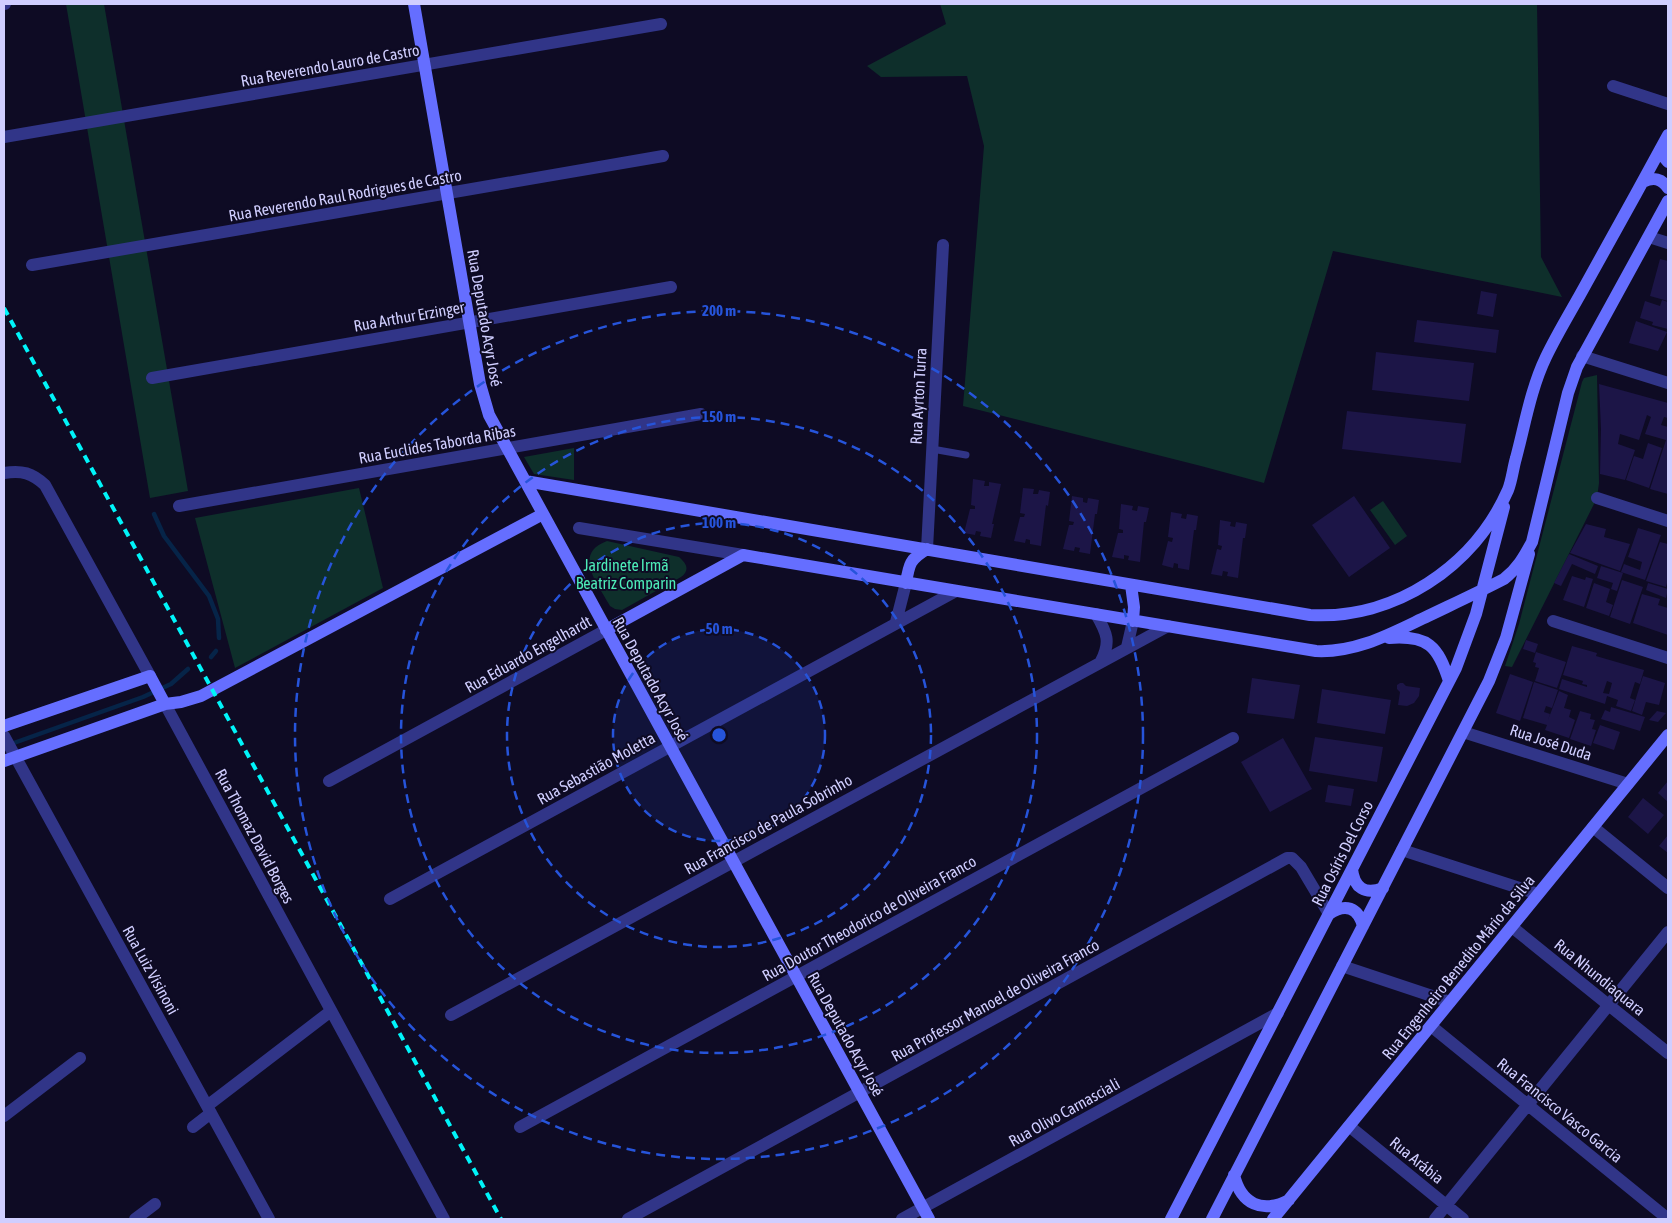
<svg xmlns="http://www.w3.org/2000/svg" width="1672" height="1223" viewBox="0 0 1672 1223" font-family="'Asap Condensed',sans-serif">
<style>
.green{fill:#0e2f2b}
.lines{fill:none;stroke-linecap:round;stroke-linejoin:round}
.stream{stroke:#062448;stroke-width:4.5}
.building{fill:#1c1547;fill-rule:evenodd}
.lane{stroke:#313588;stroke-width:7}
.street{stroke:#313588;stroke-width:12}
.secondary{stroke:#656eff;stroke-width:12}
.rail{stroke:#00f4f9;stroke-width:4;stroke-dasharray:8 6;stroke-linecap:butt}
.ring{fill:none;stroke:#2654da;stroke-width:2.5;stroke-dasharray:9 6}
.labels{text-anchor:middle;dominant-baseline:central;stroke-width:4;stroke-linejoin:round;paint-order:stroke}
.street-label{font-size:16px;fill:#d0ceff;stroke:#0e0b24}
.park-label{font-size:16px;fill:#4decb8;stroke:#0e0b24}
.centre{fill:#2654da;stroke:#0e0b24;stroke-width:2.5}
.ring-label{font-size:15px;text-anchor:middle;font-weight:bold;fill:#2654da;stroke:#0e0b24;stroke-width:4;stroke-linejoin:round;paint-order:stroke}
</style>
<rect width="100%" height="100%" fill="#0e0b24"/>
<path class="green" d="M 66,4 L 104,4 L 188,491 L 150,498 Z
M 940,4 L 1537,4 L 1541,257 L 1562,297 L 1333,251 L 1264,483 L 1201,466 L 963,406 L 984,146 L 967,76 L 881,77 L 867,66 L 946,24 Z
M 1597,375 L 1599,483 L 1597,498 L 1512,667 L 1505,666 L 1519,624 L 1582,382 L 1584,378 Z
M 574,448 L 574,480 L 534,474 L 524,457 Z
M 359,488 L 383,588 L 235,668 L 195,518 Z
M 1383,501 L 1407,536 L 1395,545 L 1370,510 Z
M 607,541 L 679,557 C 687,564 690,570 681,577 L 622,610 L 615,609 L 610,606 C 598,584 572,554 607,541 Z"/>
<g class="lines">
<path class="stream" d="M 154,514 L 164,536 L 209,596 L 218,619 L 219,638
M 211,657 L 216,651
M 11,744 L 143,697 L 171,684 L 188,669"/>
</g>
<path class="building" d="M 1660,259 L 1668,261 L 1668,301 L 1650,296 Z
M 1481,291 L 1497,294 L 1493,317 L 1477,314 Z
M 1662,300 L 1668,302 L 1668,329 L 1652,325 L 1653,322 L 1640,318 L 1645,301 L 1660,306 Z
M 1417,320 L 1499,330 L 1496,353 L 1414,342 Z
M 1636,321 L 1667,332 L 1658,351 L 1629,343 Z
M 1376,352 L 1474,363 L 1469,401 L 1372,390 Z
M 1599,384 L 1668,403 L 1668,418 L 1664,417 L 1661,425 L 1668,427 L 1668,494 L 1650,489 L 1666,440 L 1645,434 L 1651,417 L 1647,415 L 1639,440 L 1620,434 L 1618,444 L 1635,450 L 1625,480 L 1600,474 L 1601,429 Z
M 1347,411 L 1466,424 L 1461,463 L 1342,449 Z
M 1648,443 L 1662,448 L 1649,488 L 1626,480 L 1634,456 L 1643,459 Z
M 973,479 L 985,481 L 984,486 L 989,486 L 989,482 L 1001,484 L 992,524 L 994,524 L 991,538 L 980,536 L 981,532 L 976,531 L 975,535 L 964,533 L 970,509 L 975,509 L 975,506 L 971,505 Z
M 1023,488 L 1034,489 L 1033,494 L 1038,494 L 1039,490 L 1050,492 L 1048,506 L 1046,505 L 1041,546 L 1030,544 L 1030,540 L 1026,539 L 1025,543 L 1014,541 L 1020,517 L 1024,517 L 1025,514 L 1020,513 Z
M 1072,496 L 1083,498 L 1083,502 L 1087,503 L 1088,498 L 1099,500 L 1097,514 L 1095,514 L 1090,554 L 1079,552 L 1080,548 L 1075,547 L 1074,551 L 1063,549 L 1069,525 L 1073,525 L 1074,522 L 1069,521 Z
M 1354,496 L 1390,548 L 1349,577 L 1312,525 Z
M 1121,504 L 1133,506 L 1132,510 L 1137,511 L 1138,506 L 1149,508 L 1146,522 L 1144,522 L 1140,562 L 1128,560 L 1129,556 L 1124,555 L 1124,559 L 1112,557 L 1118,533 L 1123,533 L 1123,530 L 1119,529 Z
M 1171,512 L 1182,514 L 1181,518 L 1186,519 L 1187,514 L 1198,516 L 1196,530 L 1194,530 L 1189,570 L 1178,568 L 1178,564 L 1174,563 L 1173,568 L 1162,565 L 1168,541 L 1172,542 L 1173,538 L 1168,537 Z
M 1220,520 L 1231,522 L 1230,526 L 1235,527 L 1236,522 L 1247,524 L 1245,538 L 1243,538 L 1238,578 L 1227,576 L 1228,572 L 1223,571 L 1222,576 L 1211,574 L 1217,549 L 1221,550 L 1222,546 L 1218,545 Z
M 1586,524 L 1606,529 L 1604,537 L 1630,544 L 1620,571 L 1570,553 Z
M 1638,528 L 1661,535 L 1645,580 L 1621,572 L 1624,564 L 1640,570 L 1642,562 L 1628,557 Z
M 1660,542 L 1668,544 L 1668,579 L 1666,587 L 1646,581 Z
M 1569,554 L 1598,566 L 1595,574 L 1572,564 L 1561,586 L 1554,583 Z
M 1601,566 L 1623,573 L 1617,591 L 1611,589 L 1613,583 L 1597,578 Z
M 1572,576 L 1585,580 L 1586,577 L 1593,579 L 1584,607 L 1563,600 Z
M 1622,580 L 1643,587 L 1630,624 L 1610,617 Z
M 1594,583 L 1610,589 L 1606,602 L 1613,605 L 1609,616 L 1586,608 Z
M 1648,583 L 1668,589 L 1666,598 L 1646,590 Z
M 1642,594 L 1660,599 L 1658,605 L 1668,608 L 1668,635 L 1633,623 Z
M 1526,640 L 1538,644 L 1535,653 L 1523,649 Z
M 1572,646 L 1597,653 L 1596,656 L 1644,670 L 1640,684 L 1635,682 L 1630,698 L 1635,700 L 1631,711 L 1616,706 L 1618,700 L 1607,696 L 1605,704 L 1559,689 L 1562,679 L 1587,687 L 1587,685 L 1582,684 L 1583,681 L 1563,675 ZM 1607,681 L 1612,683 L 1609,694 L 1603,693 Z
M 1536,652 L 1566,662 L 1557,688 L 1535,681 L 1539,668 L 1535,667 L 1536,663 L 1533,662 Z
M 1510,674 L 1533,682 L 1520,721 L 1496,713 Z
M 1643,676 L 1665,683 L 1659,705 L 1646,702 L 1642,715 L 1632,711 Z
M 1252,678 L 1300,685 L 1294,719 L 1247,713 Z
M 1534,682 L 1558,690 L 1552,708 L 1546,706 L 1544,712 L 1550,714 L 1548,720 L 1559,691 L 1568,695 L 1564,708 L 1571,710 L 1569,717 L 1575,720 L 1569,738 L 1545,730 L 1547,725 L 1523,718 Z
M 1400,683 L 1403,683 L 1406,686 L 1420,688 L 1419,696 L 1414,703 L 1407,706 L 1398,705 L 1400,692 L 1397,689 L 1397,685 Z
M 1322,689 L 1391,700 L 1385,734 L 1317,723 Z
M 1611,707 L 1645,717 L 1640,731 L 1601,719 L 1605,710 L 1610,712 Z
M 1580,711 L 1591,714 L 1590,719 L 1595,720 L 1592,729 L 1596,730 L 1591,746 L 1570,739 Z
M 1657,711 L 1666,713 L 1658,722 L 1649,720 Z
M 1600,725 L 1620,732 L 1614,750 L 1593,743 Z
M 1315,737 L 1383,747 L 1377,782 L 1309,771 Z
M 1283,738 L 1312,789 L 1270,812 L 1241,762 Z
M 1668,781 L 1668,802 L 1658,793 Z
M 1328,785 L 1354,789 L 1351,806 L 1325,802 Z
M 1643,798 L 1664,815 L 1648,834 L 1628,817 Z
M 1668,835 L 1668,853 L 1659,846 Z"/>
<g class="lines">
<path class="lane" d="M 932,449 L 966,455"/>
<path class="street" d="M 4,4 L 5,4
M 1613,86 L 1668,104
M 4,137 L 661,24
M 1649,237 L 1668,243
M 32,265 L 663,156
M 1582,356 L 1668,383
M 152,378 L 671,287
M 4,473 C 22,470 32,473 45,485 L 150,676
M 1597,498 L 1668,521
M 179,506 L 701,414
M 579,528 L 743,555
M 927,549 L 943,245
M 1096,614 C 1107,633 1111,642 1101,661
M 1553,621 L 1668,658
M 896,622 L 906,583
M 1127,647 L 1133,621
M 165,704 L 444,1219
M 1463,732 L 1628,784
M 4,736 L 269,1219
M 329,781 L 606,630
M 1593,827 L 1668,888
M 1402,850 L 1538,894
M 390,899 L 956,591
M 1512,927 L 1668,1053
M 1342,966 L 1450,1002
M 451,1015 L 1168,626
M 1431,1026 L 1668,1219
M 207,1106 L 331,1011
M 4,1116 L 80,1058
M 1349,1126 L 1463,1219
M 193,1127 L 211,1113
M 520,1127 L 1233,738
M 135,1219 L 155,1204
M 628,1219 L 1287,858 L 1292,858 L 1301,867 L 1329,914
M 902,1219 L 1278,1013
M 1435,1219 L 1668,932"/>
<path class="secondary" d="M 414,4 L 480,384 L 489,415 L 929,1219
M 1661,148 L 1663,156 L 1668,162
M 1643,182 C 1653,177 1661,178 1668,188
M 525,481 L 1310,615 C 1394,620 1474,567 1508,490 C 1512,480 1513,468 1516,458 C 1525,424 1531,388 1546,357 C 1558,332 1573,308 1586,284 C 1614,234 1641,185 1668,135
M 906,583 C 909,564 910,559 927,549
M 1131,585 L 1134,607 L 1133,621
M 606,630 L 743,555 L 1316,651 C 1357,653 1392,633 1428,616 C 1453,604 1479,592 1504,579 C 1517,569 1524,557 1532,542 L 1568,393 L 1577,367 L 1668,201
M 1389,638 C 1428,635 1438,646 1449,681
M 4,726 L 150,676 L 165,704
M 4,761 L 165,704 L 181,702 L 201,696 L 543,514
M 1352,869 C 1354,888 1365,895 1383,888
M 1329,914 C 1345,903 1358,907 1363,926
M 1234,1175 C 1241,1204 1262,1214 1289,1200
M 1171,1219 L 1456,668 L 1476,614 L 1504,507
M 1212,1219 L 1489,681 L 1506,638 L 1529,554
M 1273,1219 L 1668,735"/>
<path class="rail" d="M 4,308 L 501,1219"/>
</g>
<circle cx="719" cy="735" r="106" fill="#2654da" fill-opacity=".12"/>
<g class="ring">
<circle cx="719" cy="735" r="106"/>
<circle cx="719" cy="735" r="212"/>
<circle cx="719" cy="735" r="318"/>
<circle cx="719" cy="735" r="424"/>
</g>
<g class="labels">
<g class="street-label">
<text transform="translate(330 65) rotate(-10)">Rua Reverendo Lauro de Castro</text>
<text transform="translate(345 195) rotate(-10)">Rua Reverendo Raul Rodrigues de Castro</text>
<text transform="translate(409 316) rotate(-10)">Rua Arthur Erzinger</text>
<text transform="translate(485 318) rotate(80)">Rua Deputado Acyr José</text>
<text transform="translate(918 396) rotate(-87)">Rua Ayrton Turra</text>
<text transform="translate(437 444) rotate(-10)">Rua Euclides Taborda Ribas</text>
<text transform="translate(528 654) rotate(-29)">Rua Eduardo Engelhardt</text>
<text transform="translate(651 679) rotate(61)">Rua Deputado Acyr José</text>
<text transform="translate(1551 742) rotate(18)">Rua José Duda</text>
<text transform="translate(596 768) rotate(-29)">Rua Sebastião Moletta</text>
<text transform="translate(768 824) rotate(-29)">Rua Francisco de Paula Sobrinho</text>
<text transform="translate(255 836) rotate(62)">Rua Thomaz David Borges</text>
<text transform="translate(1342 853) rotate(-63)">Rua Osíris Del Corso</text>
<text transform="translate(869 918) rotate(-29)">Rua Doutor Theodorico de Oliveira Franco</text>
<text transform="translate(1458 967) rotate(-51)">Rua Engenheiro Benedito Mário da Silva</text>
<text transform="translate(151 970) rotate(61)">Rua Luiz Visinoni</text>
<text transform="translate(1600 977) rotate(39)">Rua Nhundiaquara</text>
<text transform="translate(995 1000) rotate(-29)">Rua Professor Manoel de Oliveira Franco</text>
<text transform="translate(846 1034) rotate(61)">Rua Deputado Acyr José</text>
<text transform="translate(1560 1110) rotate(39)">Rua Francisco Vasco Garcia</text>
<text transform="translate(1064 1112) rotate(-29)">Rua Olivo Carnasciali</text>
<text transform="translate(1417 1160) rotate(39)">Rua Arábia</text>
</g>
<g class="park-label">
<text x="626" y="565">Jardinete Irmã<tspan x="626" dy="18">Beatriz Comparin</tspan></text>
</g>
</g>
<circle cx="719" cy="735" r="8" class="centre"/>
<g class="ring-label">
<text x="719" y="316">200 m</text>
<text x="719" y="422">150 m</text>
<text x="719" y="528">100 m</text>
<text x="719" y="634">50 m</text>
</g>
<rect width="1672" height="1223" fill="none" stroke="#d0ceff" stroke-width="10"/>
</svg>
